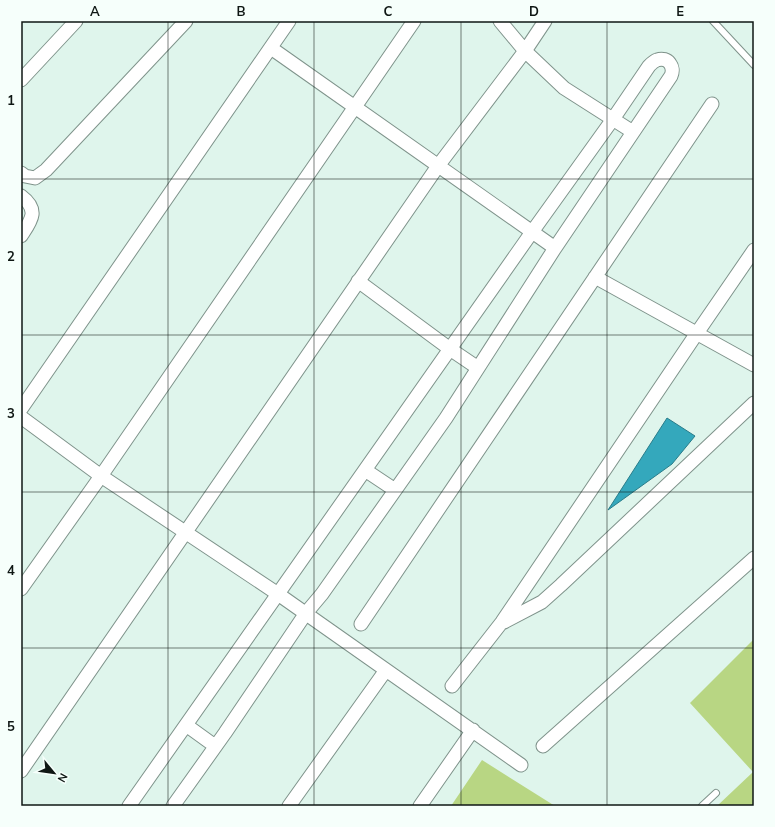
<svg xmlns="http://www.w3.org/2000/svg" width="775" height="827" viewBox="0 0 775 827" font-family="Mulish,sans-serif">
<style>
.green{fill:#b8d683}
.water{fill:#34a8bc;stroke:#297c8a}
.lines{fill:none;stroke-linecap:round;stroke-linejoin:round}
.service-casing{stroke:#7f938b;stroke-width:8}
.minor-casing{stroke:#7f938b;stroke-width:15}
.service{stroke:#fff;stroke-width:6}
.minor{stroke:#fff;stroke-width:13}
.grid{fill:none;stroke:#0f1714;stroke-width:1;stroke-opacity:0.55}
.neatline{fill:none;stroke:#0f1714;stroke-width:1.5}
.grid-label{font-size:13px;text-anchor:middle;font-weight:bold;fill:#0f1714}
</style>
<rect width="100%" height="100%" fill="#dff5ec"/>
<path class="green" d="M 754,639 L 754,806 L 717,806 L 753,772 L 690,703 Z
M 482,760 L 555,806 L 451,806 Z"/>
<path class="water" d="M 667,418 L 695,436 L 672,464 L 608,510 Z"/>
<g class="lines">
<g class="service-casing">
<path id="service" d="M 713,21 L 754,65
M 702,806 L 716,793"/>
</g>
<g class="minor-casing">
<path id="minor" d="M 500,21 L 525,51 L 564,88 L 633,132
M 271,48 L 555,248
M 21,80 L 76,21
M 21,173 L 25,176 L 35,178 L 46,170 L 186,21
M 21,196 C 40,210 31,221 21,236
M 595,277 L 754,365
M 358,281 L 450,349 L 478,368
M 21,409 L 289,21
M 21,417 L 101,476 L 278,594 L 521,765
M 365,470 L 395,490
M 21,589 L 101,476 L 414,21
M 504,622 L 542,602 L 561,585 L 754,403
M 361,624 L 712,104
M 452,686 L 502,622 L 697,333 L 754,250
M 186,725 L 215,746
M 543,746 L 754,558
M 21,771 L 438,166 L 525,51 L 545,21
M 129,806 L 532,232 L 613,119 L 649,66 C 651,64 654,61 657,60 C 668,56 675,67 671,76 L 555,248 L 446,418 L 322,594 L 306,613 L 225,733 L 173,806
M 289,806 L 386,670
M 420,806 L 473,730"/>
</g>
<use href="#service" class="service"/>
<use href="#minor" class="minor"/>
</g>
<path class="grid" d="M 168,21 L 168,806M 314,21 L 314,806M 461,21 L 461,806M 607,21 L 607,806M 21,179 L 754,179M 21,335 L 754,335M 21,492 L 754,492M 21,648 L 754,648"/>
<rect width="775" height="827" fill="none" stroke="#f6fffb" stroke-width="44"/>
<g transform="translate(54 773) rotate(119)" stroke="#f6fffb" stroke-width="3" paint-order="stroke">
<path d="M0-3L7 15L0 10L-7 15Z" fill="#0f1714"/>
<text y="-6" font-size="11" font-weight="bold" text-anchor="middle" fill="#0f1714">N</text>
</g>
<rect x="22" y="22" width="731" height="783" class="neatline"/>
<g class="grid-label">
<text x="95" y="16">A</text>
<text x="241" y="16">B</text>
<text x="388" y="16">C</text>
<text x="534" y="16">D</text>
<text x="680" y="16">E</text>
<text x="11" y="105">1</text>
<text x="11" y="261">2</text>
<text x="11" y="418">3</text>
<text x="11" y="575">4</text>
<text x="11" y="731">5</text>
</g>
</svg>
